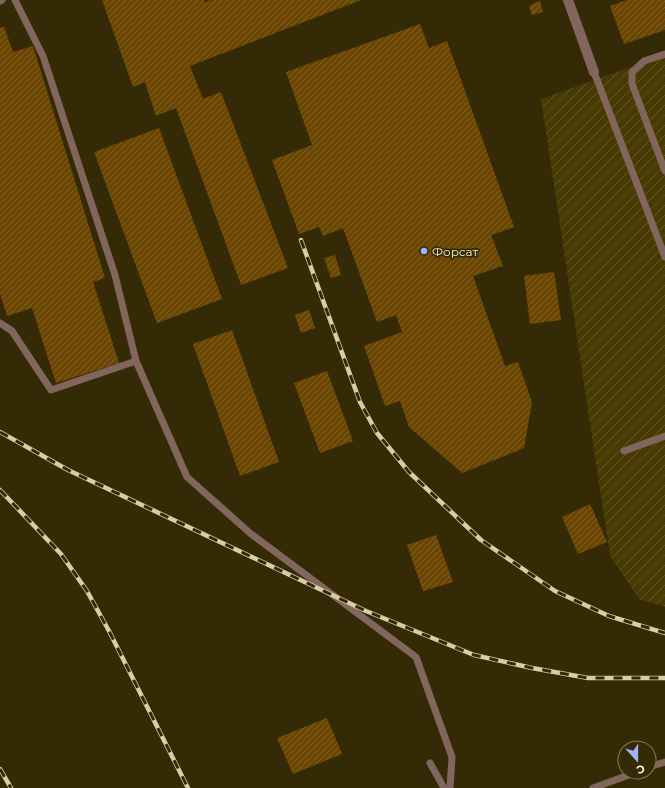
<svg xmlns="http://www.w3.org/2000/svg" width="665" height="788" viewBox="0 0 665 788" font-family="Montserrat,sans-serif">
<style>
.garden{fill:url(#garden-furrows)}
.building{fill:url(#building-hatch)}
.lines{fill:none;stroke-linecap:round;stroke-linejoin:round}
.service{stroke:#82655d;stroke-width:7}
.minor{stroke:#82655d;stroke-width:10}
.rail-casing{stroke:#d6cdab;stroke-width:4.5}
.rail{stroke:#342b06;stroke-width:3;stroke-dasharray:9;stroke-linecap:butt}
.poi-dot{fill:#a2b2fd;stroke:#342b06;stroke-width:1.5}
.labels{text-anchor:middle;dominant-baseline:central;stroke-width:3.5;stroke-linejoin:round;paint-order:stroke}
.poi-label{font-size:12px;fill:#fcf3d1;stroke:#342b06;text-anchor:start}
</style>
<defs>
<pattern id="garden-furrows" width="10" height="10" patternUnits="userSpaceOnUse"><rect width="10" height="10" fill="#473a03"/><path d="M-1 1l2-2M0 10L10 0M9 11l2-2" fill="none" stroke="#625727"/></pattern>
<pattern id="building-hatch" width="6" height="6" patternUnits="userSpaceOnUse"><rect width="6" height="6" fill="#6b4602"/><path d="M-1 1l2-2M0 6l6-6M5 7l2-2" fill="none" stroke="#816126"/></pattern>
</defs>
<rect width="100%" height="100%" fill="#342b06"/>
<path class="garden" d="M 665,55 L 665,607 L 639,599 L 610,556 L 541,99 Z"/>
<path class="building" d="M 102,0 L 204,0 L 205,2 L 211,0 L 361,0 L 190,66 L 203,99 L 221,92 L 288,268 L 241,285 L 176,108 L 156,116 L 145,82 L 133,87 Z
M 627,0 L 665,0 L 665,30 L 624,44 L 610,6 Z
M 540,1 L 543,12 L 532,15 L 529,6 Z
M 420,24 L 429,48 L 447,41 L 514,227 L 491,235 L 503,266 L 473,276 L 505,366 L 518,362 L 532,402 L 524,448 L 462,473 L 409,427 L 400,401 L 385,406 L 364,346 L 402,332 L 396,315 L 377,322 L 343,228 L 323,236 L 319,227 L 299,234 L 272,160 L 312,145 L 286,72 Z
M 4,27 L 13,52 L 33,46 L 105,278 L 93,282 L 119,363 L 56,383 L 32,308 L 7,316 L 0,294 L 0,28 Z
M 159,128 L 222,299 L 157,323 L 94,152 Z
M 335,255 L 341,275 L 331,278 L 324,258 Z
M 554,272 L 561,320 L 530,324 L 524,276 Z
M 309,310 L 315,328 L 301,333 L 295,315 Z
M 232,330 L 279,462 L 240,476 L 193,344 Z
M 327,371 L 353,441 L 320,453 L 294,383 Z
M 590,504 L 607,542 L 578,554 L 562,517 Z
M 436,535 L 453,582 L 423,591 L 407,545 Z
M 327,718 L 342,754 L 293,774 L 277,738 Z"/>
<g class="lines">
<path class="service" d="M 15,0 L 43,56 L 115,275 L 136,361
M 0,1 L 2,0
M 665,54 L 644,61 L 632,72 L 632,84 L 665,171
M 594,72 L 665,257
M 0,323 L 12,331 L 51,390 L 136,361 L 187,477 L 251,534 L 416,657 L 452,757 L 450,788
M 624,451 L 665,436
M 430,763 L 444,788
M 649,767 L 665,762
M 593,788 L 637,772"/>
<path class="minor" d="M 568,0 L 594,72"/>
<g class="rail-casing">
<path id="rail" d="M 301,240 L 360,402 L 377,433 L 409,472 L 481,540 L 555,591 L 609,616 L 665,633
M 0,432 L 68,470 L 366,611 L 474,655 L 532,668 L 588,678 L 665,678
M 0,490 L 61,554 L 87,591 L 109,631 L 188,788
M 0,769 L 11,788"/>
</g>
<use href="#rail" class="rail"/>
</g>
<circle class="poi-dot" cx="424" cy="251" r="4"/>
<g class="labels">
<g class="poi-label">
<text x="432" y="251">Форсат</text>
</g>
</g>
<g transform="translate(637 760) rotate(159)"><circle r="19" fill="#342b06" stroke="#847b57"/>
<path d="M0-3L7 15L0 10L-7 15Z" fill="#a2b2fd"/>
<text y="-6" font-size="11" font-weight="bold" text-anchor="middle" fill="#fcf3d1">С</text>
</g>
</svg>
